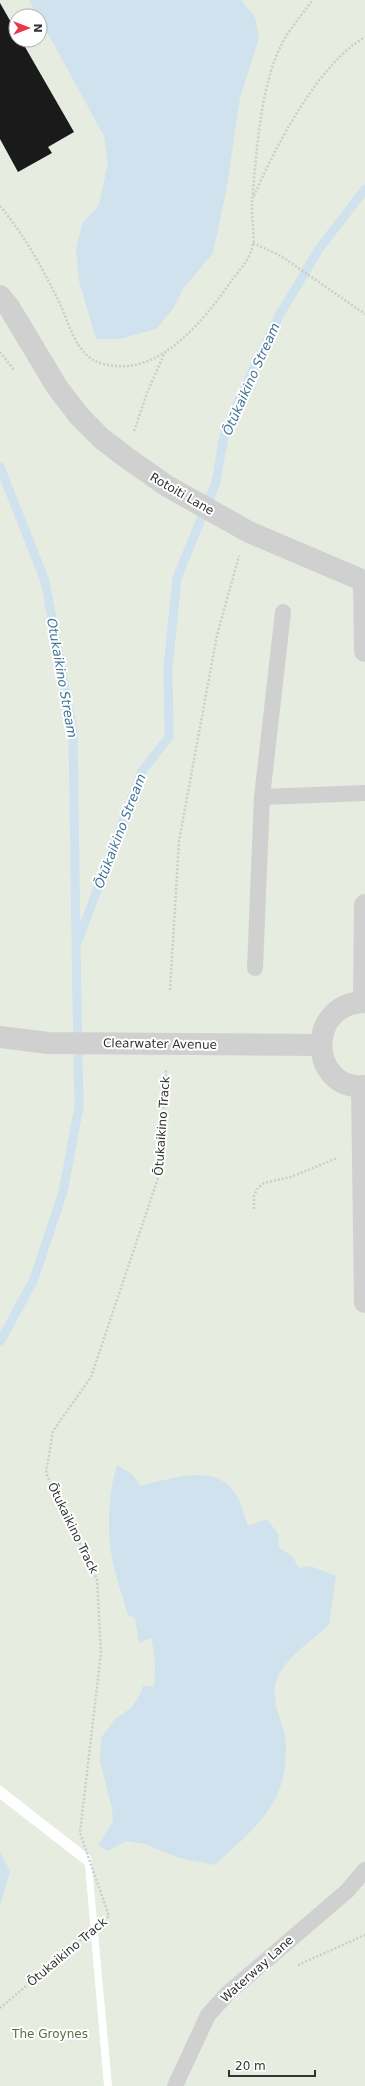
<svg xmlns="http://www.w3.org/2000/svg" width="365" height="2086" viewBox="0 0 365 2086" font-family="'DejaVu Sans',sans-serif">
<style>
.green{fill:#e6ecdf;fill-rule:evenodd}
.water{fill:#cfe2ee}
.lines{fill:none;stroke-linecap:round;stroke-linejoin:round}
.stream{stroke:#cfe2ee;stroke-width:9}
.building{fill:#1a1a1a}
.path{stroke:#cdcdcd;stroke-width:2.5;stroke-dasharray:2 2;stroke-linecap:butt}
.service{stroke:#d0d0d0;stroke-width:16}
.minor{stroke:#d0d0d0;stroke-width:22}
.labels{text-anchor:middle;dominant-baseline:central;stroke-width:4;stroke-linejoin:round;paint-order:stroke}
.street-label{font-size:12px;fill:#333;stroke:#fff}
.park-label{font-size:12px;fill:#56703f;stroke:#fff}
.water-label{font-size:13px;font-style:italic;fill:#3f7597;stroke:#fff}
</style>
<rect width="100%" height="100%" fill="#fff"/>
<path class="green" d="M 0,0 L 365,0 L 365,2086 L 112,2086 L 91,1856 L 0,1785 ZM 16,16 L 40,16 L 40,40 L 16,40 Z
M 0,1799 L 85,1865 L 104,2086 L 0,2086 Z"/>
<path class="water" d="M 29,0 L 241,0 L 255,17 L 259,38 L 240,98 L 226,192 L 213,253 L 183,289 L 173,309 L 156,329 L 119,339 L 96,339 L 79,281 L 76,250 L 82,224 L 99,205 L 108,163 L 104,136 L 40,19 L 40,16 L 38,16 Z
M 117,1465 L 133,1475 L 140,1486 C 167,1480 210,1463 232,1489 C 240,1498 244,1514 248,1526 L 267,1519 L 279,1535 L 278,1547 L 292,1556 L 299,1568 L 310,1566 L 336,1576 L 329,1625 C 311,1641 287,1656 277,1679 C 268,1699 285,1724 286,1745 C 286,1756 285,1770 282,1781 C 274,1815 239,1842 215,1865 L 179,1858 L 145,1844 L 127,1841 L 107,1851 L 98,1845 L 113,1821 L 112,1808 L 100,1761 L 101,1738 L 114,1720 L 131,1708 L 140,1695 L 143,1686 L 154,1687 C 156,1670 155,1654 151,1638 L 139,1643 L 135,1618 L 128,1615 C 122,1594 114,1573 111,1552 C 107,1524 109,1492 117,1465 Z
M 0,1852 L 10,1871 L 0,1906 Z"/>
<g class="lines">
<path class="stream" d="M 0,467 L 45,581 L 73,732 L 76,940
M 0,1342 L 34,1279 L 63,1192 L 79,1107 L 76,946 L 142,771 L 169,737 L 168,668 L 177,578 L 216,482 L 224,436 L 242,393 L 279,316 L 319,249 L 365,189"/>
</g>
<path class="building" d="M 0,3 L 16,31 L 16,40 L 21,40 L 74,132 L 48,147 L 52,153 L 18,172 L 0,139 Z"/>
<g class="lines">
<path class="path" d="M 254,196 C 275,147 318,64 365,37
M 0,206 C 25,236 43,269 60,304 C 68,321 73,343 88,356 C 95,363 106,365 115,366 C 165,371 207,316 232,280 C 240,270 251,257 253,244 C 255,234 251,216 252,204 C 256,157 260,81 284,40 C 292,26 303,13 313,0
M 253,243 L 281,256 L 365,314
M 0,352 L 14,370
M 134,431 L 147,393 L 166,350
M 170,990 L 179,841 L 217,635 L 239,556
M 254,1209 L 254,1196 L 257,1189 L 264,1183 L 291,1177 L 337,1158
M 298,1965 L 365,1935
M 0,2008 L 109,1916 L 80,1833 L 101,1652 L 97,1579 L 46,1473 L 53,1431 L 91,1377 L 159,1175 L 166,1070"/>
<path class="service" d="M 283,612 L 262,797 L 365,793
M 255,968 L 262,797
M 175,2086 L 208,2015 L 228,1993 L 347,1891 L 365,1870"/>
<path class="minor" d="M 0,296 L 9,307 L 57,387 L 80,417 L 101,438 L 127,458 L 167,486 L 249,532 L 364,581 L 365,651
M 364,1002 L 365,905
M 365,1002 C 304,1003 310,1092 365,1086
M 0,1037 L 48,1043 L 320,1045
M 362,1087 L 365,1302"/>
</g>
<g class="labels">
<g class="street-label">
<text transform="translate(182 494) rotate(30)">Rotoiti Lane</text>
<text transform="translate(160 1044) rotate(1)">Clearwater Avenue</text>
<text transform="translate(162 1126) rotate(-86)">Ōtukaikino Track</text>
<text transform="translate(73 1528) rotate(64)">Ōtukaikino Track</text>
<text transform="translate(67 1952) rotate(-40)">Ōtukaikino Track</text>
<text transform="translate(257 1969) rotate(-42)">Waterway Lane</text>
</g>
<g class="park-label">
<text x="50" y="2034">The Groynes</text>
</g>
<g class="water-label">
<text transform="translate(251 379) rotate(-66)">Ōtūkaikino Stream</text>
<text transform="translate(62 678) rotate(80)">Otukaikino Stream</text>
<text transform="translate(120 831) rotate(-69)">Ōtūkaikino Stream</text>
</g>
</g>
<g transform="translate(28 28) rotate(90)"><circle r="19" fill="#ffffff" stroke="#adadad"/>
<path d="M0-3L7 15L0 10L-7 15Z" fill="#e63946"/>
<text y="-6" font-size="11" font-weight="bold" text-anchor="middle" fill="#333333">N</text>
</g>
<path d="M229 2070v6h86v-6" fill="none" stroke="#333333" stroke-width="2"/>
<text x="235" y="2070" font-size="12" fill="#333333" stroke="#ffffff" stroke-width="3" paint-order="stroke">20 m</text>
</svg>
